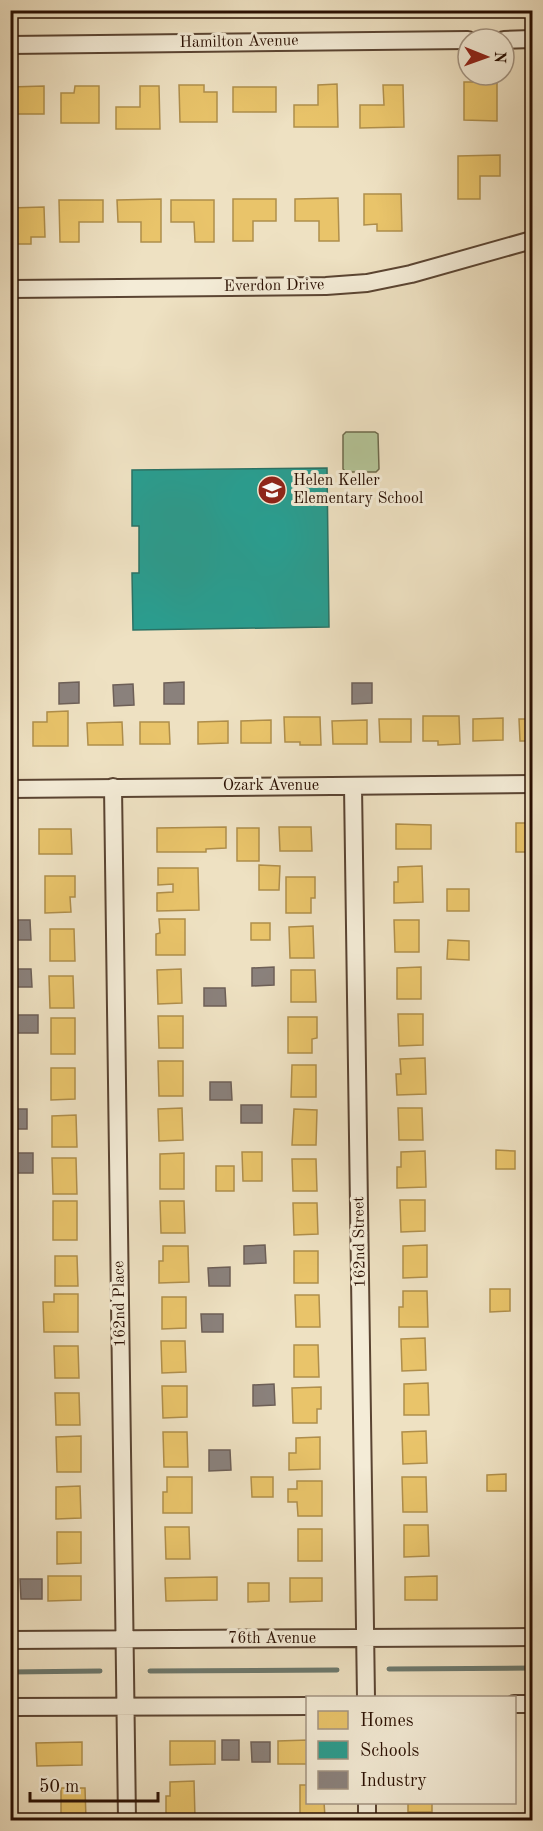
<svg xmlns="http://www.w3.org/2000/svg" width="543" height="1831" viewBox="0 0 543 1831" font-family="'Old Standard TT',serif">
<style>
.green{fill:#b4c497;stroke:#6e6a4c;stroke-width:1.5}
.homes{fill:#e9c46a;stroke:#af8e4b;stroke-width:1.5}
.schools{fill:#2a9d8f;stroke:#2a7265;stroke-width:1.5}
.industry{fill:#8a817c;stroke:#6d5f57;stroke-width:1.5}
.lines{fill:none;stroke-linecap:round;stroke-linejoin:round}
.stream{stroke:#6c786d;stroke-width:5}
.minor-casing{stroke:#5a4432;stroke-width:20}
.minor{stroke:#f4ecd7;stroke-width:16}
.labels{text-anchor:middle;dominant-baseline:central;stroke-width:6;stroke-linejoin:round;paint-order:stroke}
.street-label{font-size:16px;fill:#290f02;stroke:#f4ecd7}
.poi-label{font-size:16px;fill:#290f02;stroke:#f4ecd7;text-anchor:start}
</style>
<rect width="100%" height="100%" fill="#eee1c2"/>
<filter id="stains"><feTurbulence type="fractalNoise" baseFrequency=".00333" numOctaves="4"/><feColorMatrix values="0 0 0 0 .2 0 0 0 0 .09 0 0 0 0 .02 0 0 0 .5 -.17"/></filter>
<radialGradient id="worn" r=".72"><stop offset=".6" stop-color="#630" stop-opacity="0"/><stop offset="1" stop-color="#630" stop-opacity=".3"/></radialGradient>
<path class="green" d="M 346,432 L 375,432 L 378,434 L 379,469 L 376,472 L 346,472 L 343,469 L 343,435 Z"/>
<path class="homes" d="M 464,82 L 497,82 L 497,121 L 464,120 Z
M 337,84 L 338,127 L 294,127 L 294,105 L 318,105 L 318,85 Z
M 179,85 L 204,85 L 204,92 L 217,92 L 217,122 L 180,122 Z
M 383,85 L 403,85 L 404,127 L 360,128 L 360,105 L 384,105 Z
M 44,86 L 44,114 L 10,114 L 10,87 Z
M 75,86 L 99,86 L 99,123 L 61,123 L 61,93 L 74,93 Z
M 140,86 L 159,86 L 160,129 L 116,129 L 116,107 L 140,107 Z
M 233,87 L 276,87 L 276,112 L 233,112 Z
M 500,155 L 500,176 L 480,176 L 480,199 L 458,199 L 458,156 Z
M 364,194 L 401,194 L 402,231 L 377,231 L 377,224 L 364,225 Z
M 338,198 L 339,241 L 319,241 L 319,221 L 295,221 L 295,199 Z
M 161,199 L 161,242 L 141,242 L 141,222 L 118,222 L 117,200 Z
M 233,199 L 276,199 L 276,221 L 253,221 L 253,241 L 233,241 Z
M 59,200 L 103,200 L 103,222 L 79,222 L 79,242 L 60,242 Z
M 171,200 L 214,200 L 214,242 L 195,242 L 194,222 L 171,222 Z
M 44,207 L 45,237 L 31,237 L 31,244 L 10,244 L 10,208 Z
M 68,711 L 68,746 L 33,746 L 33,722 L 47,722 L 47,712 Z
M 423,716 L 459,716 L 460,744 L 438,745 L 438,741 L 423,741 Z
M 284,717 L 320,717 L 321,745 L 300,745 L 300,742 L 285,742 Z
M 503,718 L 503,740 L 473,741 L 473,719 Z
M 379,719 L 411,719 L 411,742 L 380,742 Z
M 519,719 L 532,719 L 532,741 L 520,741 Z
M 271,720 L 271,743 L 241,743 L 241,721 Z
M 367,720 L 367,744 L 333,744 L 332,721 Z
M 228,721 L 228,743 L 198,744 L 198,722 Z
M 122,722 L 123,745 L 88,745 L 87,723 Z
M 140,722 L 169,722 L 170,744 L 140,744 Z
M 516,823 L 532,823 L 532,852 L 516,852 Z
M 396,824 L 431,825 L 431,849 L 396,849 Z
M 226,827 L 226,848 L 206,849 L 206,852 L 157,852 L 157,828 Z
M 279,827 L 311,827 L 312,851 L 280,851 Z
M 237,828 L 259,828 L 259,861 L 237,861 Z
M 39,829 L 71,829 L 72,854 L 39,854 Z
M 259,865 L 280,866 L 279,890 L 259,890 Z
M 422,866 L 423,902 L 394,903 L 394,882 L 398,882 L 398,867 Z
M 158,868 L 198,868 L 199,910 L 157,911 L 157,893 L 173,892 L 173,884 L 158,885 Z
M 529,875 L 532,875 L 532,906 L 530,907 Z
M 45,876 L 75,876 L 75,897 L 70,897 L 71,912 L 45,913 Z
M 286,877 L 315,877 L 315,898 L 311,898 L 311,913 L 286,913 Z
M 447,889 L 469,889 L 469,911 L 447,911 Z
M 159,919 L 185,919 L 185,955 L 156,955 L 156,934 L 160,933 Z
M 394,920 L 419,920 L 419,952 L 395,952 Z
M 251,923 L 270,923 L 270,940 L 251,940 Z
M 313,926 L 314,958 L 290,958 L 289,927 Z
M 50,929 L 74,929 L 75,961 L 50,961 Z
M 448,940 L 469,941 L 469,960 L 447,959 Z
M 421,967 L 421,999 L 397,999 L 397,968 Z
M 181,969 L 182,1003 L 158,1004 L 157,970 Z
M 291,970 L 315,970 L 316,1002 L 291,1002 Z
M 49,976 L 73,976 L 74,1008 L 50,1008 Z
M 398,1014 L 423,1014 L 423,1045 L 399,1046 Z
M 532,1014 L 532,1051 L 528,1051 L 527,1015 Z
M 158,1016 L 183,1016 L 183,1048 L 159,1048 Z
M 288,1017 L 317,1017 L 317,1038 L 312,1039 L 312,1053 L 288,1053 Z
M 51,1018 L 75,1018 L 75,1054 L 51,1054 Z
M 425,1058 L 426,1094 L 397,1095 L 396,1074 L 401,1074 L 400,1059 Z
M 158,1061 L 183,1061 L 183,1096 L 159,1096 Z
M 292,1065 L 316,1065 L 316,1097 L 291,1097 Z
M 51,1068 L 75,1068 L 75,1099 L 51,1100 Z
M 527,1107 L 532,1107 L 532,1144 L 528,1144 Z
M 182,1108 L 183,1140 L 159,1141 L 158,1109 Z
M 398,1108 L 422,1108 L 423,1140 L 399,1140 Z
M 294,1109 L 317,1110 L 316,1145 L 292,1145 Z
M 76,1115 L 77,1147 L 52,1147 L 52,1116 Z
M 496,1150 L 515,1151 L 515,1169 L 496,1169 Z
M 425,1151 L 426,1187 L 397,1188 L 397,1167 L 401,1167 L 401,1152 Z
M 242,1152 L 262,1152 L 262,1181 L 243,1181 Z
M 184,1153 L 184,1189 L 160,1189 L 160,1154 Z
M 52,1158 L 76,1158 L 77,1194 L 53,1194 Z
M 292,1159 L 316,1159 L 317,1191 L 293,1191 Z
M 216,1166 L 234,1166 L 234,1191 L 216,1191 Z
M 400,1200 L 425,1200 L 425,1231 L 401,1232 Z
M 53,1201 L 77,1201 L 77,1240 L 53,1240 Z
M 160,1201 L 184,1201 L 185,1233 L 161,1233 Z
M 293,1203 L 317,1203 L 318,1234 L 294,1235 Z
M 427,1245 L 427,1277 L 403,1278 L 403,1246 Z
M 163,1246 L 188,1246 L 189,1282 L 159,1283 L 159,1261 L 163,1261 Z
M 294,1251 L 318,1251 L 318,1283 L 294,1283 Z
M 55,1256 L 77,1256 L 78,1286 L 55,1286 Z
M 490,1289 L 510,1289 L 510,1311 L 490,1312 Z
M 403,1291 L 427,1291 L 428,1327 L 399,1327 L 399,1307 L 403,1307 Z
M 54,1294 L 78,1294 L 78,1332 L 44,1332 L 43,1302 L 54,1302 Z
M 295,1295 L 319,1295 L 320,1327 L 296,1327 Z
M 162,1297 L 186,1297 L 186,1328 L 162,1329 Z
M 425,1338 L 426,1370 L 402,1371 L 401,1339 Z
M 161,1341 L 185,1341 L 186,1372 L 162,1373 Z
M 294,1345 L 318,1345 L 319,1377 L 294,1377 Z
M 54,1346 L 78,1346 L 79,1378 L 55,1378 Z
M 428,1383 L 429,1415 L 404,1415 L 404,1384 Z
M 162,1386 L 187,1386 L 187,1417 L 163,1418 Z
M 321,1387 L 321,1409 L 317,1409 L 317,1423 L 293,1423 L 292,1388 Z
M 55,1393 L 79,1393 L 80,1425 L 56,1425 Z
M 426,1431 L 427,1463 L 403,1464 L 402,1432 Z
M 163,1432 L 187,1432 L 188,1467 L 164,1467 Z
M 81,1436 L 81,1472 L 57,1472 L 56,1437 Z
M 320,1437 L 320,1469 L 289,1470 L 289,1453 L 296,1453 L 296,1438 Z
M 506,1474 L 506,1491 L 487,1491 L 487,1475 Z
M 167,1477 L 192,1477 L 192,1513 L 163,1513 L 163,1492 L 167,1492 Z
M 251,1477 L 273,1477 L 273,1497 L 252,1497 Z
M 402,1477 L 426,1477 L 427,1512 L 403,1512 Z
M 297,1481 L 322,1481 L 322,1516 L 298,1516 L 297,1502 L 288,1502 L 288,1489 L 297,1489 Z
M 80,1486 L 81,1518 L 56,1519 L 56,1487 Z
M 404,1525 L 428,1525 L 429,1556 L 404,1557 Z
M 165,1527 L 189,1527 L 190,1559 L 166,1559 Z
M 298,1529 L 322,1529 L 322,1561 L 298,1561 Z
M 57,1532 L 81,1532 L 81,1563 L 57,1564 Z
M 48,1576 L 81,1576 L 81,1600 L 48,1601 Z
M 437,1576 L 437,1600 L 405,1600 L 405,1577 Z
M 217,1577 L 217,1600 L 166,1601 L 165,1578 Z
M 290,1578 L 322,1578 L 322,1601 L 290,1602 Z
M 248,1583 L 269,1583 L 269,1601 L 248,1602 Z
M 308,1740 L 308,1764 L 278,1764 L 278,1741 Z
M 170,1741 L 215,1741 L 215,1764 L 170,1765 Z
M 82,1742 L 82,1765 L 37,1766 L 36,1743 Z
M 194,1781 L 195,1817 L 166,1818 L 166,1796 L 170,1796 L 170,1782 Z
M 300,1785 L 308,1785 L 308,1802 L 324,1802 L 325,1817 L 300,1817 Z
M 61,1788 L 85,1788 L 86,1819 L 61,1820 Z
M 408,1802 L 432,1802 L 432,1812 L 408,1812 Z"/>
<path class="schools" d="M 327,468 L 329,627 L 133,630 L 132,573 L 139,573 L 139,526 L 132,526 L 132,470 Z"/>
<path class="industry" d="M 79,682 L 79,703 L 59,704 L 59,683 Z
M 184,682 L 184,704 L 164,704 L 164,683 Z
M 352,683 L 372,683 L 372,703 L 352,704 Z
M 133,684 L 134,705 L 114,706 L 113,685 Z
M 10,920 L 30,920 L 31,940 L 10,940 Z
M 274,967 L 274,985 L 252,986 L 252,968 Z
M 12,969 L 31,969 L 32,987 L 12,987 Z
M 204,988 L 225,988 L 226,1006 L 204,1006 Z
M 16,1015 L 38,1015 L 38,1033 L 16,1033 Z
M 210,1082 L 231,1082 L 232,1100 L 210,1100 Z
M 241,1105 L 262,1105 L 262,1123 L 241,1123 Z
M 10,1109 L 27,1109 L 27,1129 L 10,1129 Z
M 11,1153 L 33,1153 L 33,1173 L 12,1173 Z
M 265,1245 L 266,1263 L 244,1264 L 244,1246 Z
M 230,1267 L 230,1286 L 209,1286 L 208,1268 Z
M 201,1314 L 223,1314 L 223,1332 L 202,1332 Z
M 274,1384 L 275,1405 L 253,1406 L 253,1385 Z
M 209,1450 L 230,1450 L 231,1470 L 209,1471 Z
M 20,1579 L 42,1579 L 42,1599 L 21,1599 Z
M 222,1740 L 239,1740 L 239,1760 L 222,1760 Z
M 251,1742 L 270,1742 L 270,1762 L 252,1762 Z"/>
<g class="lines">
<path class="stream" d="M 389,1669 L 532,1668
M 150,1671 L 337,1670
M 10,1672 L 100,1671"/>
<g class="minor-casing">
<path id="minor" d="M 504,40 L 532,39
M 10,45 L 468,40
M 10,289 L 326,286 L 367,283 L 411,274 L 532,240
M 353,786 L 366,1698
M 113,787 L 127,1820
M 10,789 L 532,784
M 10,1640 L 532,1637
M 514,1704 L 532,1704
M 10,1707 L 308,1706
M 367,1802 L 367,1820"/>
</g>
<use href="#minor" class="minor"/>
</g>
<defs>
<g id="school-disc" transform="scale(1.5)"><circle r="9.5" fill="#8f2418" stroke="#f4ecd7"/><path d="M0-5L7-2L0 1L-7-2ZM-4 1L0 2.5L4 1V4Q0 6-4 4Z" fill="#fff"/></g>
</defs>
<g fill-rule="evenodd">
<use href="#school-disc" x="272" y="490"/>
</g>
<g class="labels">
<g class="street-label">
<text transform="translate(239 42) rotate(-1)">Hamilton Avenue</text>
<text transform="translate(274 286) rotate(-1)">Everdon Drive</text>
<text x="271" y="786">Ozark Avenue</text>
<text transform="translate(360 1242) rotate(-91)">162nd Street</text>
<text transform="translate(120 1304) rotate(-91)">162nd Place</text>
<text x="272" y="1639">76th Avenue</text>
</g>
<g class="poi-label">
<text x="293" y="481">Helen Keller<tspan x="293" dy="18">Elementary School</tspan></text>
</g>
</g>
<rect width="543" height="1831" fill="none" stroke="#eee1c2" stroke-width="36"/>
<rect x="12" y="12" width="519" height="1807" fill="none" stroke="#290f02" stroke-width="3"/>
<rect x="18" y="18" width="507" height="1795" fill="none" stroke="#290f02" stroke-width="1.5"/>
<rect x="306" y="1696" width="210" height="108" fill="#f4ecd7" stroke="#a39482" stroke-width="1.5"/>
<rect x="318" y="1711" width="30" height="18" fill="#e9c46a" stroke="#a39482" stroke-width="1.5"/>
<text x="360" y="1726" font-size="18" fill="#290f02">Homes</text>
<rect x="318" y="1741" width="30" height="18" fill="#2a9d8f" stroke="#a39482" stroke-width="1.5"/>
<text x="360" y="1756" font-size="18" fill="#290f02">Schools</text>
<rect x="318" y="1771" width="30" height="18" fill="#8a817c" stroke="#a39482" stroke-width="1.5"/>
<text x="360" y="1786" font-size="18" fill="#290f02">Industry</text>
<g transform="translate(486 57) rotate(91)"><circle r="28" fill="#f4ecd7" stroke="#a39482" stroke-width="1.5"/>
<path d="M0-4.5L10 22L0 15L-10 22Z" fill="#8f2418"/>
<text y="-9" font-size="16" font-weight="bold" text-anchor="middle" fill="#290f02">N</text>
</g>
<path d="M30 1792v9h128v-9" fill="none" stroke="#290f02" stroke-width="3"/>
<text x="39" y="1792" font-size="18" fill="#290f02" stroke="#f4ecd7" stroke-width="4.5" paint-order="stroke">50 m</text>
<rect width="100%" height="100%" filter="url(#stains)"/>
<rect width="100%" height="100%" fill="url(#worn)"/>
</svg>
